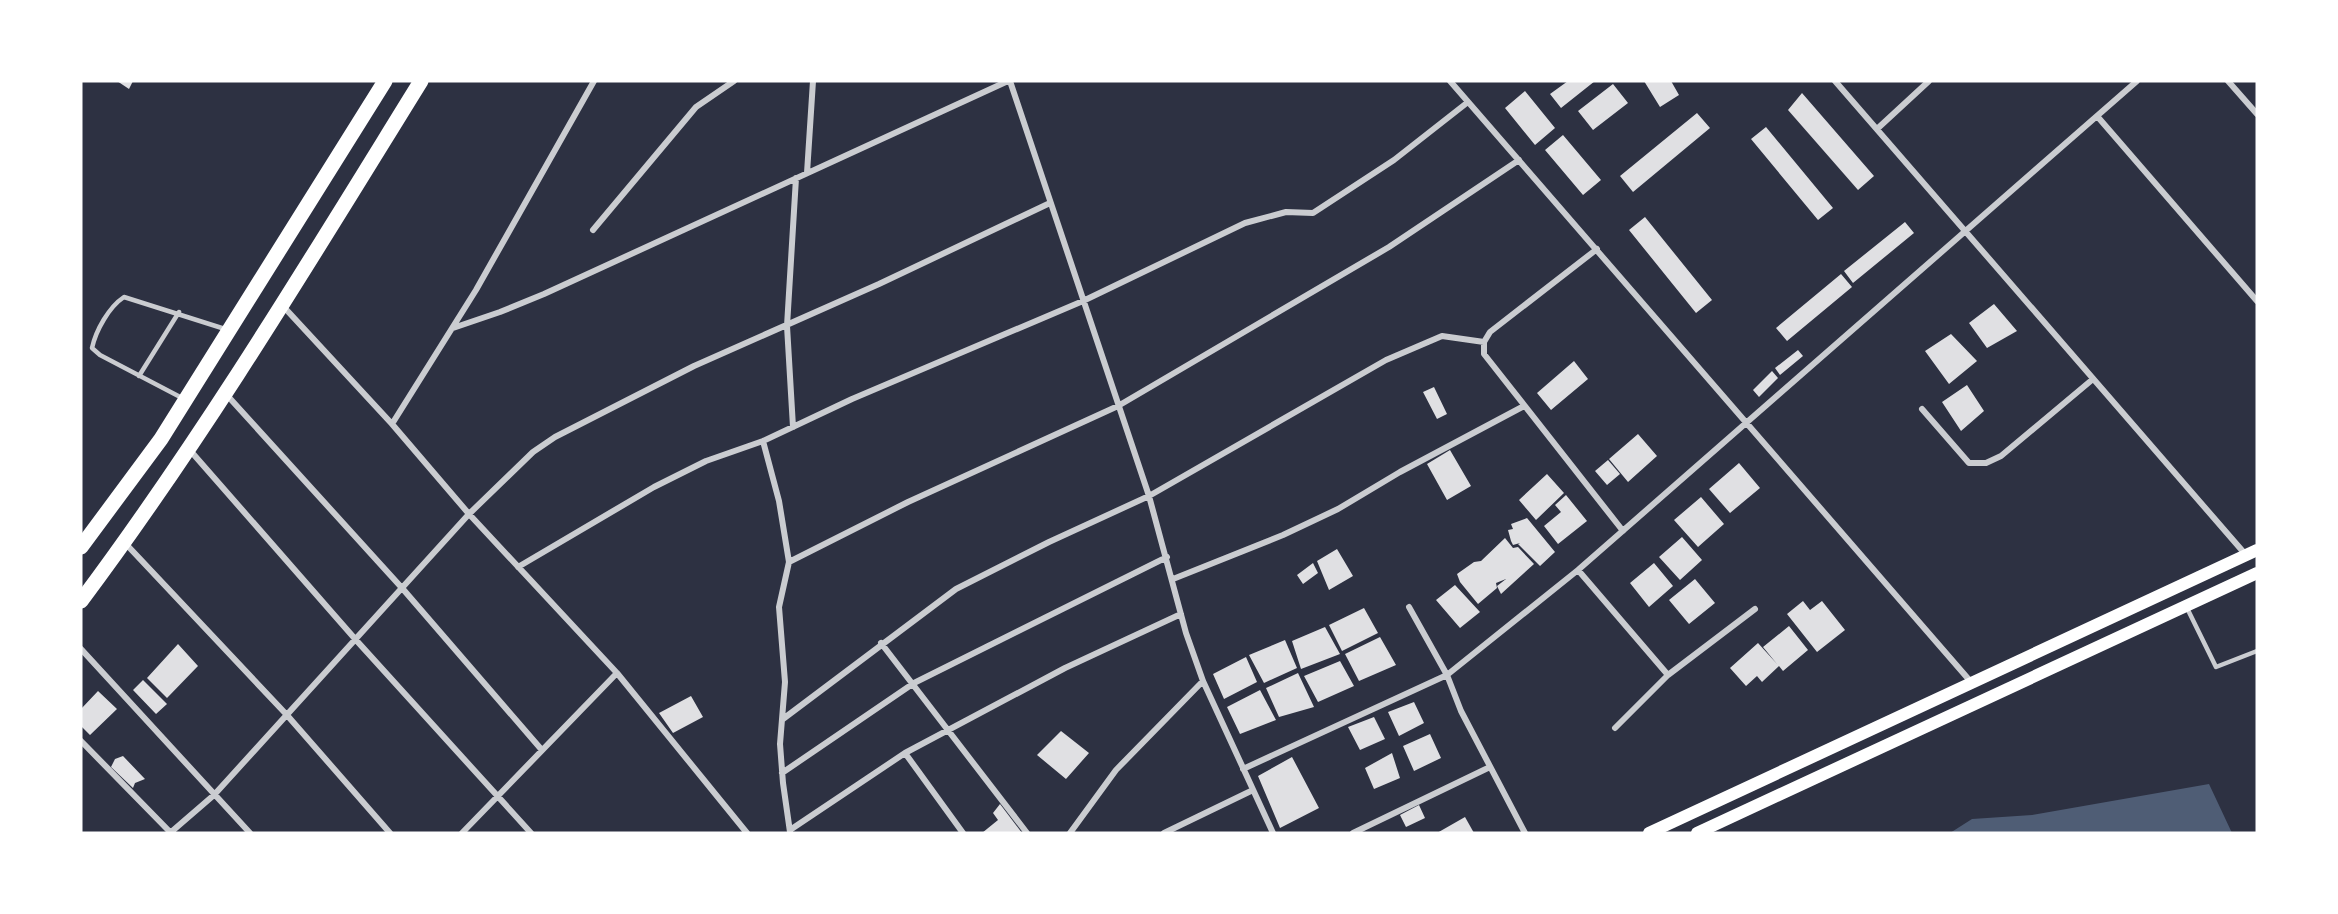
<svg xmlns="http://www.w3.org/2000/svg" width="2338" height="914" viewBox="0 0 2338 914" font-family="'PT Serif',serif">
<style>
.water{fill:#4f5d75}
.building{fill:#e0e0e3}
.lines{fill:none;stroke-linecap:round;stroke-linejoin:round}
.service{stroke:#caccd0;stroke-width:4.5}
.minor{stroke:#caccd0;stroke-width:6}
.secondary{stroke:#fff;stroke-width:12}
.trunk{stroke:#fff;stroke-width:15}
</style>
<rect width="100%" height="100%" fill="#2d3142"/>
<path class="water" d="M 2209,784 L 2232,833 L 1950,833 L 1972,819 L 2032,815 Z"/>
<path class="building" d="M 117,81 L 133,81 L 129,89 Z
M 1568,81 L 1595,81 L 1561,108 L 1550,94 Z
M 1644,81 L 1671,81 L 1679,95 L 1660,107 Z
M 1613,84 L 1628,103 L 1593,130 L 1578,111 Z
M 1525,91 L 1555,128 L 1535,145 L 1505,108 Z
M 1802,93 L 1874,176 L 1858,190 L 1788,110 Z
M 1697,113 L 1710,128 L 1633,192 L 1620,176 Z
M 1766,127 L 1833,208 L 1818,220 L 1751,139 Z
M 1563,135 L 1601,180 L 1583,195 L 1545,150 Z
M 1645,217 L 1712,300 L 1696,313 L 1629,230 Z
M 1905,222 L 1914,233 L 1853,283 L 1844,271 Z
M 1841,274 L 1852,287 L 1787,341 L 1776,328 Z
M 1994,304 L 2017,331 L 1987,348 L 1969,323 Z
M 1951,334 L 1977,361 L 1949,384 L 1925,351 Z
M 1798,350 L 1803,356 L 1780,375 L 1775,368 Z
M 1574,361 L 1588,379 L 1551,410 L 1537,393 Z
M 1772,371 L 1778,378 L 1759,397 L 1753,390 Z
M 1967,385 L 1984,411 L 1961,431 L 1942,402 Z
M 1434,387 L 1447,414 L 1437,419 L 1423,392 Z
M 1638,434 L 1657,456 L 1628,482 L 1609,459 Z
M 1450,450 L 1471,486 L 1447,500 L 1427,464 Z
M 1608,460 L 1620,474 L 1607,485 L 1595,471 Z
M 1739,463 L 1760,488 L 1730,513 L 1709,489 Z
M 1547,474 L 1564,493 L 1536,520 L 1519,500 Z
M 1566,495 L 1587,521 L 1558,544 L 1544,526 L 1561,512 L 1555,505 Z
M 1701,497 L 1724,524 L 1698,547 L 1674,520 Z
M 1527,518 L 1555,552 L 1540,566 L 1518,544 L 1520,543 L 1513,545 L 1511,541 L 1508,530 L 1513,529 L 1511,524 Z
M 1682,537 L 1702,560 L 1680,580 L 1659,557 Z
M 1505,538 L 1513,548 L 1518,547 L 1534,564 L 1501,594 L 1497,586 L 1506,579 L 1496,583 L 1497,588 L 1478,604 L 1460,582 L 1457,574 L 1474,562 L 1481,561 Z
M 1337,549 L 1353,576 L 1329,590 L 1317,561 Z
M 1313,563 L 1318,573 L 1303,584 L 1297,575 Z
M 1654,563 L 1673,586 L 1649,607 L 1630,583 Z
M 1695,579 L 1715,603 L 1689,624 L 1669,600 Z
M 1455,585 L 1480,612 L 1460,628 L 1436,600 Z
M 1803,601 L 1810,610 L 1822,601 L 1845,630 L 1817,652 L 1787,614 Z
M 1364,608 L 1378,633 L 1342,651 L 1329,625 Z
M 1789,626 L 1808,650 L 1783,671 L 1779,666 L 1762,682 L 1757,676 L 1746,686 L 1730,668 L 1758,643 L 1777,664 L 1763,647 Z
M 1325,627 L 1340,654 L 1301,669 L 1292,641 Z
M 1380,637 L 1396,665 L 1359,681 L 1345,654 Z
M 1285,640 L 1297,668 L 1264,683 L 1249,655 Z
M 178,644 L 198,666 L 167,698 L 147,678 Z
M 1246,657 L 1257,682 L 1224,699 L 1213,674 Z
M 1340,661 L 1354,686 L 1318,702 L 1304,676 Z
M 1298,673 L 1314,707 L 1279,717 L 1266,688 Z
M 143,680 L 167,704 L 156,714 L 133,690 Z
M 1260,690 L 1276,720 L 1240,734 L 1227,707 Z
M 98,691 L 117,709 L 90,735 L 81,726 L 81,709 Z
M 691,696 L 703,717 L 673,733 L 659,713 Z
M 1414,702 L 1424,723 L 1399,736 L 1388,712 Z
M 1374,717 L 1385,739 L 1360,750 L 1348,727 Z
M 1061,731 L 1089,753 L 1066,779 L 1037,755 Z
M 1430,734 L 1441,758 L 1414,771 L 1403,746 Z
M 1392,753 L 1400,778 L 1374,789 L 1365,768 Z
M 123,756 L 145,779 L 135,783 L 133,788 L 111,767 L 115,759 Z
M 1292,757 L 1319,808 L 1280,828 L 1258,776 Z
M 1000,804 L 1022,833 L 982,833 L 998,820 L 993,813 Z
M 1419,805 L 1425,818 L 1406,827 L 1400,815 Z
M 1465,817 L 1474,833 L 1437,833 Z"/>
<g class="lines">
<path class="service" d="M 139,376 L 179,312
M 184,399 L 100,355 L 92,348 C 96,330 109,307 124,297 L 225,329
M 2187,608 L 2216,667 L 2257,651"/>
<path class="minor" d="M 1010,81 L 1149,496 L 1186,633 L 1203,681 L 1273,833
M 1450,81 L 1971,682
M 1835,81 L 2246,555
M 2228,81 L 2257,114
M 2097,116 L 2257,301
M 1877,129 L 1929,81
M 807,173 L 813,81
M 593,230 L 696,107 L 734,81
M 1597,249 L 1490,332 L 1484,342 L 1484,354 L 1623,531
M 282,305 L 392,424 L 469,514 L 617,673 L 747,833
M 453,328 L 500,312 L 544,294 L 1008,81
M 225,393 L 402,588 L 541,749
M 1922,409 L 1969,463 L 1986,463 L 2001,456 L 2093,379
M 392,424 L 476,290 L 594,81
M 793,427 L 787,326 L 796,178
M 763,441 L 779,501 L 789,562 L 779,607 L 785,682 L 780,744 L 783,783 L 790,832
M 188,448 L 356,640 L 531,833
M 125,543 L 286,714 L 390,833
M 789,562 L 908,502 L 1118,406 L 1389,247 L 1519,160
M 518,567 L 654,487 L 706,461 L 763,441 L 852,399 L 1083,301 L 1245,223 L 1286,212 L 1313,213 L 1394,160 L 1468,102
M 1578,570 L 1668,675
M 1173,579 L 1283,535 L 1338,509 L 1400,472 L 1524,406
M 881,643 L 1027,833
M 81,649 L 250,833
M 783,719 L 956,589 L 1049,542 L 1149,496 L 1386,360 L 1442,336 L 1484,342
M 1615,728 L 1668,675 L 1755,609
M 81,741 L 171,833
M 905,753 L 963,833
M 1243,769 L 1447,675 L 1409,607
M 782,773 L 914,683 L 1167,557
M 790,830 L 905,753 L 1065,668 L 1181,614
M 170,833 L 214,795 L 469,514 L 533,452 L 555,437 L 694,366 L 879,284 L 1050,203
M 462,833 L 617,673
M 1070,833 L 1116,770 L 1203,681
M 1164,833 L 1253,790
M 1353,833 L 1490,767
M 1525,833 L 1461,711 L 1447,675 L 1578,570 L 2137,81"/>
<path class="secondary" d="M 1649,833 L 2257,550
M 1697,833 L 2257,573"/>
<path class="trunk" d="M 81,547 L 161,439 L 385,81
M 81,601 C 205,435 312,257 421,81"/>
</g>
<rect width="2338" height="914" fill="none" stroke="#ffffff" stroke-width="165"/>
</svg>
